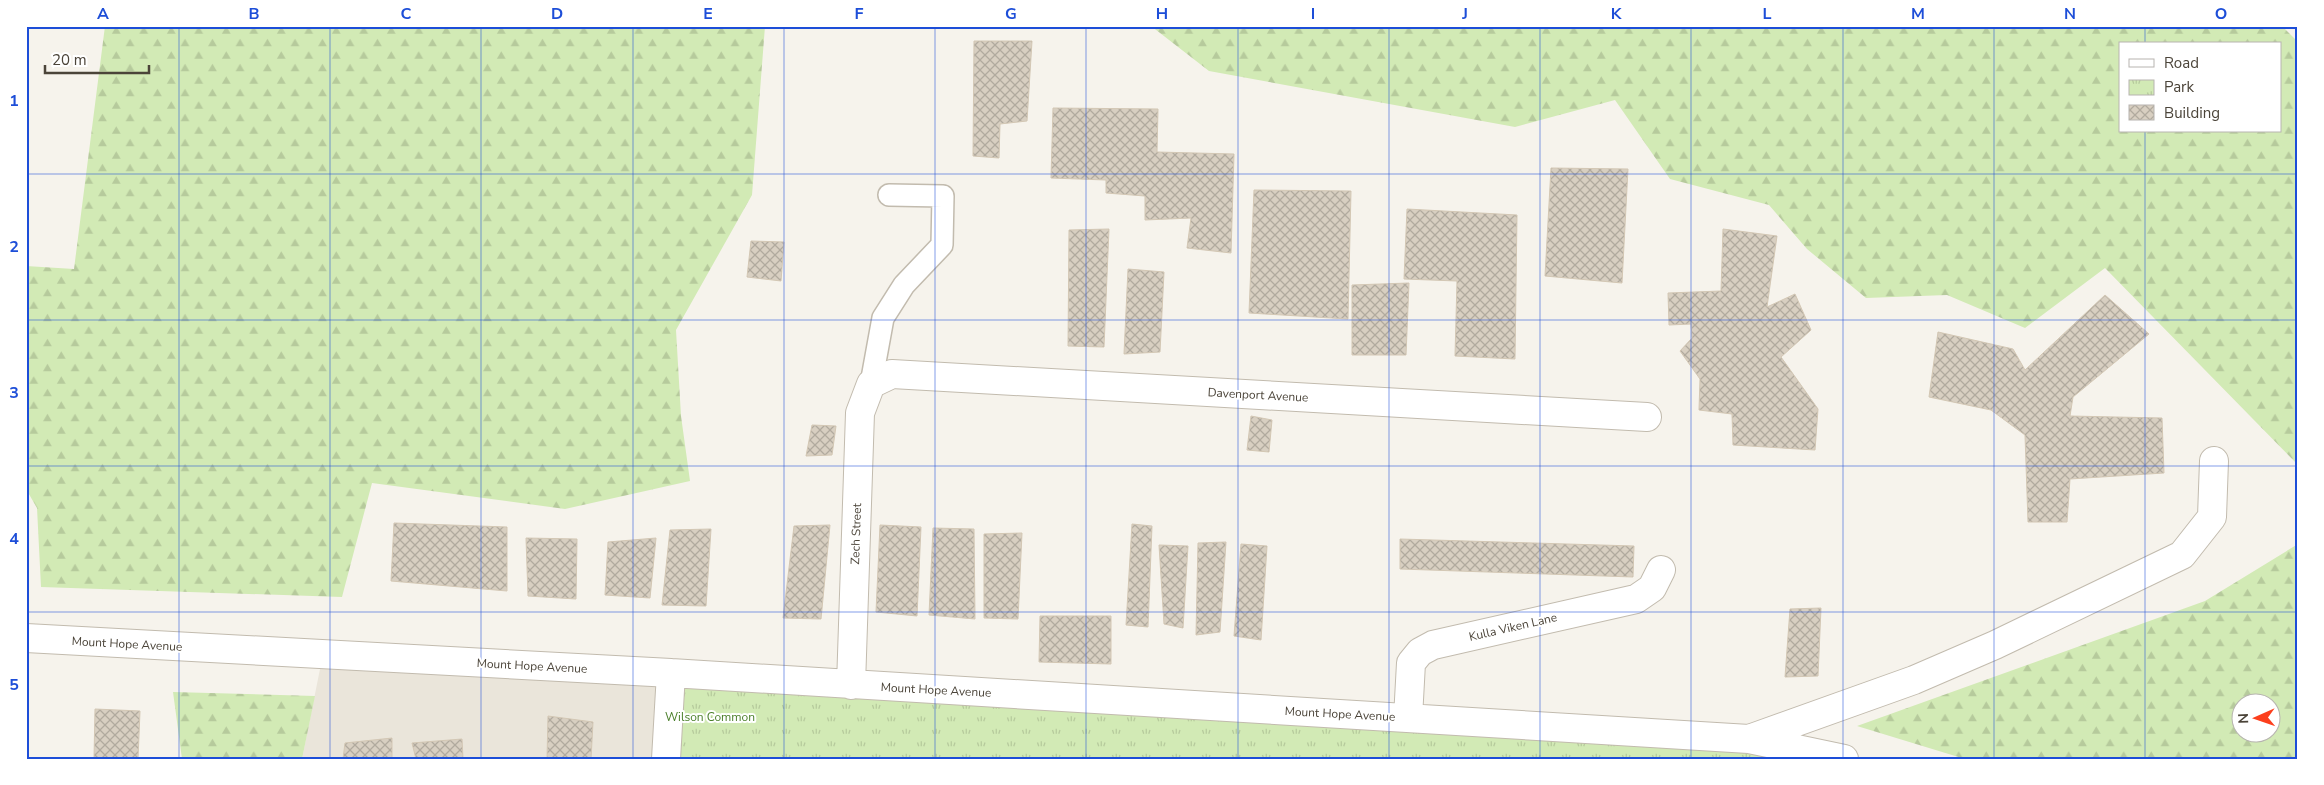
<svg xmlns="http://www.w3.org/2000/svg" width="2324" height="785" viewBox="0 0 2324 785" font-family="'Nunito Sans',sans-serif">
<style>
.residential{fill:#eae5da}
.forest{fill:url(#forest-firs);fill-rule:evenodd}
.park{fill:url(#park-tufts)}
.building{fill:url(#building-cross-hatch);stroke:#d3c7b4}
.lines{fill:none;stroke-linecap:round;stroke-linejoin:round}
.service-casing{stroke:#c2bbae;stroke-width:24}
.minor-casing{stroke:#c2bbae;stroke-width:30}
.service{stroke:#fff;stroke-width:21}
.minor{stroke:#fff;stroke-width:28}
.grid{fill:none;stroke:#1d4ed8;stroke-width:1;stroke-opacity:0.55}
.labels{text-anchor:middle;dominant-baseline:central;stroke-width:4;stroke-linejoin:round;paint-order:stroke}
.street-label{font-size:12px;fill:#4b4439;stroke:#fff}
.park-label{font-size:12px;fill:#4a7f2a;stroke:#fff}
.neatline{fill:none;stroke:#1d4ed8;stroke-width:2}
.grid-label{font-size:16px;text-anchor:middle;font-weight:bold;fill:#1d4ed8}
</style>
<defs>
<pattern id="forest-firs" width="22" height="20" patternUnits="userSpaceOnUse" patternTransform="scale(1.25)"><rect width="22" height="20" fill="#d2eab5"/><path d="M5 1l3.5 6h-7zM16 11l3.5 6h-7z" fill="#b6ca9c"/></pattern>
<pattern id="park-tufts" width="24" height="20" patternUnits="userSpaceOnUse" patternTransform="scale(1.25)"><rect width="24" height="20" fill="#d2eab5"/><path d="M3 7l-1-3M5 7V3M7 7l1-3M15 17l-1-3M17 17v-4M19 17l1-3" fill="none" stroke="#b6ca9c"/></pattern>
<pattern id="building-cross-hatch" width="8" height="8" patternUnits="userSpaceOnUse" patternTransform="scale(1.25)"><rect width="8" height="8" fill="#d8cfc1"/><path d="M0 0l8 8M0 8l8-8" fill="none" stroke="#b1aa9e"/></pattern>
</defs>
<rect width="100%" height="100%" fill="#f6f3ec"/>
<path class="residential" d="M 323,654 L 671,673 L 666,759 L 302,759 Z"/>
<path class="forest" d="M 105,26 L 765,26 L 752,195 L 676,330 L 681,416 L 690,481 L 565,509 L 372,483 L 342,597 L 41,587 L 37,508 L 26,489 L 26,266 L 74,269 Z
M 1151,26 L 2282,26 L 2298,42 L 2298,465 L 2105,268 L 2025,328 L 1947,295 L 1866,298 L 1807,249 L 1769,205 L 1670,179 L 1615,100 L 1515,127 L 1209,71 ZM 2120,44 L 2280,44 L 2280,131 L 2120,131 Z
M 2298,544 L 2298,759 L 1965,759 L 1857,726 L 2205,601 ZM 2242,702 L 2272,702 L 2272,732 L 2242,732 Z
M 173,692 L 315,696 L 302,759 L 182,759 Z"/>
<path class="park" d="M 671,673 L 1844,759 L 666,759 Z"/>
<path class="building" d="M 974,41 L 1032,41 L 1027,121 L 1000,124 L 999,158 L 973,156 Z
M 1053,108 L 1158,109 L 1157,152 L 1234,154 L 1231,253 L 1187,248 L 1191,218 L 1145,220 L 1145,196 L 1106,193 L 1106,180 L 1051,178 Z
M 1551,168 L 1628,169 L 1622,283 L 1545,276 Z
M 1254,190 L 1351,191 L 1348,319 L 1249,313 Z
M 1407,209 L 1517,215 L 1515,359 L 1455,356 L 1457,281 L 1404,279 Z
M 1109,229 L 1104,347 L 1068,346 L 1069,230 Z
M 1723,229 L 1777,236 L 1767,307 L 1795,294 L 1811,330 L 1781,357 L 1818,409 L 1815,450 L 1733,445 L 1732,414 L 1699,410 L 1700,379 L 1680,351 L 1692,338 L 1691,324 L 1669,325 L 1668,293 L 1721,291 Z
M 751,241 L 784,242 L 781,281 L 747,277 Z
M 1128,269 L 1164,272 L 1160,352 L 1124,354 Z
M 1409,283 L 1406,355 L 1352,355 L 1352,285 Z
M 2105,295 L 2149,334 L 2073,397 L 2070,416 L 2162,418 L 2164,473 L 2070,479 L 2067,522 L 2028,522 L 2025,435 L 1991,410 L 1929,397 L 1938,332 L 2013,349 L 2025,370 Z
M 1251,416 L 1272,420 L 1269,452 L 1247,450 Z
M 812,425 L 836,426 L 832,455 L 806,456 Z
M 394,523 L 507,527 L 507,591 L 391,581 Z
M 1132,524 L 1152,526 L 1148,627 L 1126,625 Z
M 830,525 L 821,619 L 783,618 L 794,526 Z
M 880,525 L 921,527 L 917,616 L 876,612 Z
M 933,528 L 974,529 L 975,619 L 929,615 Z
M 711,529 L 706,606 L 662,605 L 670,530 Z
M 1022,533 L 1018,619 L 984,618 L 984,534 Z
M 526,538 L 577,539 L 576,599 L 528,596 Z
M 656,538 L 650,598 L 605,595 L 608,542 Z
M 1400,539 L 1634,546 L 1633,577 L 1400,569 Z
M 1226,542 L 1220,632 L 1196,635 L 1198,543 Z
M 1241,544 L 1267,546 L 1261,640 L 1234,636 Z
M 1159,545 L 1188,546 L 1183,628 L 1164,624 Z
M 1821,608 L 1818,676 L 1785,677 L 1790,609 Z
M 1040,616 L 1111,616 L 1111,664 L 1039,662 Z
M 95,709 L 140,711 L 138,759 L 94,759 Z
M 548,716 L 593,722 L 591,759 L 547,759 Z
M 392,738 L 392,759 L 343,759 L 345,743 Z
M 462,739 L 463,759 L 416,759 L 412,743 Z"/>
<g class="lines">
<g class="service-casing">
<path id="service" d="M 871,384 L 883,318 L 904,285 L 942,245 L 943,196 L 889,195"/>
</g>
<g class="minor-casing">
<path id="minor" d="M 26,638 L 671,673 L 1749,739 L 1844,759
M 851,685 L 860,413 L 871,384 L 892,374 L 1647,417
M 1408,718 L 1411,663 L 1420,652 L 1433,645 L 1636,599 L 1652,588 L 1661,570
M 1749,739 L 1914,680 L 1995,645 L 2182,555 L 2212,517 L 2214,461
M 666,759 L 671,673"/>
</g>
<use href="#service" class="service"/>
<use href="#minor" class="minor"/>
</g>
<path class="grid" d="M 179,26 L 179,759M 330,26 L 330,759M 481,26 L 481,759M 633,26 L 633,759M 784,26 L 784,759M 935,26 L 935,759M 1086,26 L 1086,759M 1238,26 L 1238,759M 1389,26 L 1389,759M 1540,26 L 1540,759M 1691,26 L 1691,759M 1843,26 L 1843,759M 1994,26 L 1994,759M 2145,26 L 2145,44M 2145,131 L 2145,759M 26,174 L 2298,174M 26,320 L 2298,320M 26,466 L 2298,466M 26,612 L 2298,612"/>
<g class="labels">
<g class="street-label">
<text transform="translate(1258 395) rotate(3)">Davenport Avenue</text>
<text transform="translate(856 534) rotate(-88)">Zech Street</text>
<text transform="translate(1513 627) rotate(-13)">Kulla Viken Lane</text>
<text transform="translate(127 644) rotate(3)">Mount Hope Avenue</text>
<text transform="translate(532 666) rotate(3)">Mount Hope Avenue</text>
<text transform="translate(936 690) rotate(3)">Mount Hope Avenue</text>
<text transform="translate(1340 714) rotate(3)">Mount Hope Avenue</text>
</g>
<g class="park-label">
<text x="710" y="717">Wilson Common</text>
</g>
</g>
<rect width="2324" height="785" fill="none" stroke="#ffffff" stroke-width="55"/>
<rect x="2119" y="42" width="162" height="90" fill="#ffffff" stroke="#b7b4b0"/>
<rect x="2129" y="59" width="25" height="8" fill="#ffffff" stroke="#b7b4b0"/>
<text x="2164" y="68" font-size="15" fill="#4b4439">Road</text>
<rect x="2129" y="80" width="25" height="15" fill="url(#park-tufts)" stroke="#b7b4b0"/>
<text x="2164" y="92" font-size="15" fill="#4b4439">Park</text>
<rect x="2129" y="105" width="25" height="15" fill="url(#building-cross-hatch)" stroke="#b7b4b0"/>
<text x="2164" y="118" font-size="15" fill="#4b4439">Building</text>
<g transform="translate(2256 718) rotate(268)"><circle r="24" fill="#ffffff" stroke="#b7b4b0"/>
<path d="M0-4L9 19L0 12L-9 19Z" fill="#fc3f1d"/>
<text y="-8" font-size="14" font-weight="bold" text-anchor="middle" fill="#4b4439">N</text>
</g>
<path d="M45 65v8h104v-8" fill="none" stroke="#4b4439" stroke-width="2.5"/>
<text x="52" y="65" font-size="15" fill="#4b4439" stroke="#ffffff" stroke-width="4" paint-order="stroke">20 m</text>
<rect x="28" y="28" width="2268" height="730" class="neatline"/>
<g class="grid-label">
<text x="103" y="19">A</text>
<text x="254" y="19">B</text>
<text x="406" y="19">C</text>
<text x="557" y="19">D</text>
<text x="708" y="19">E</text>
<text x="859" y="19">F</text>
<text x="1011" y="19">G</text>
<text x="1162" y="19">H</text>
<text x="1313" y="19">I</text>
<text x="1465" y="19">J</text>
<text x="1616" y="19">K</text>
<text x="1767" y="19">L</text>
<text x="1918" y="19">M</text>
<text x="2070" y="19">N</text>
<text x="2221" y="19">O</text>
<text x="14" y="106">1</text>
<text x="14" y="252">2</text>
<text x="14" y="398">3</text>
<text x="14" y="544">4</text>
<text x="14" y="690">5</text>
</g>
</svg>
